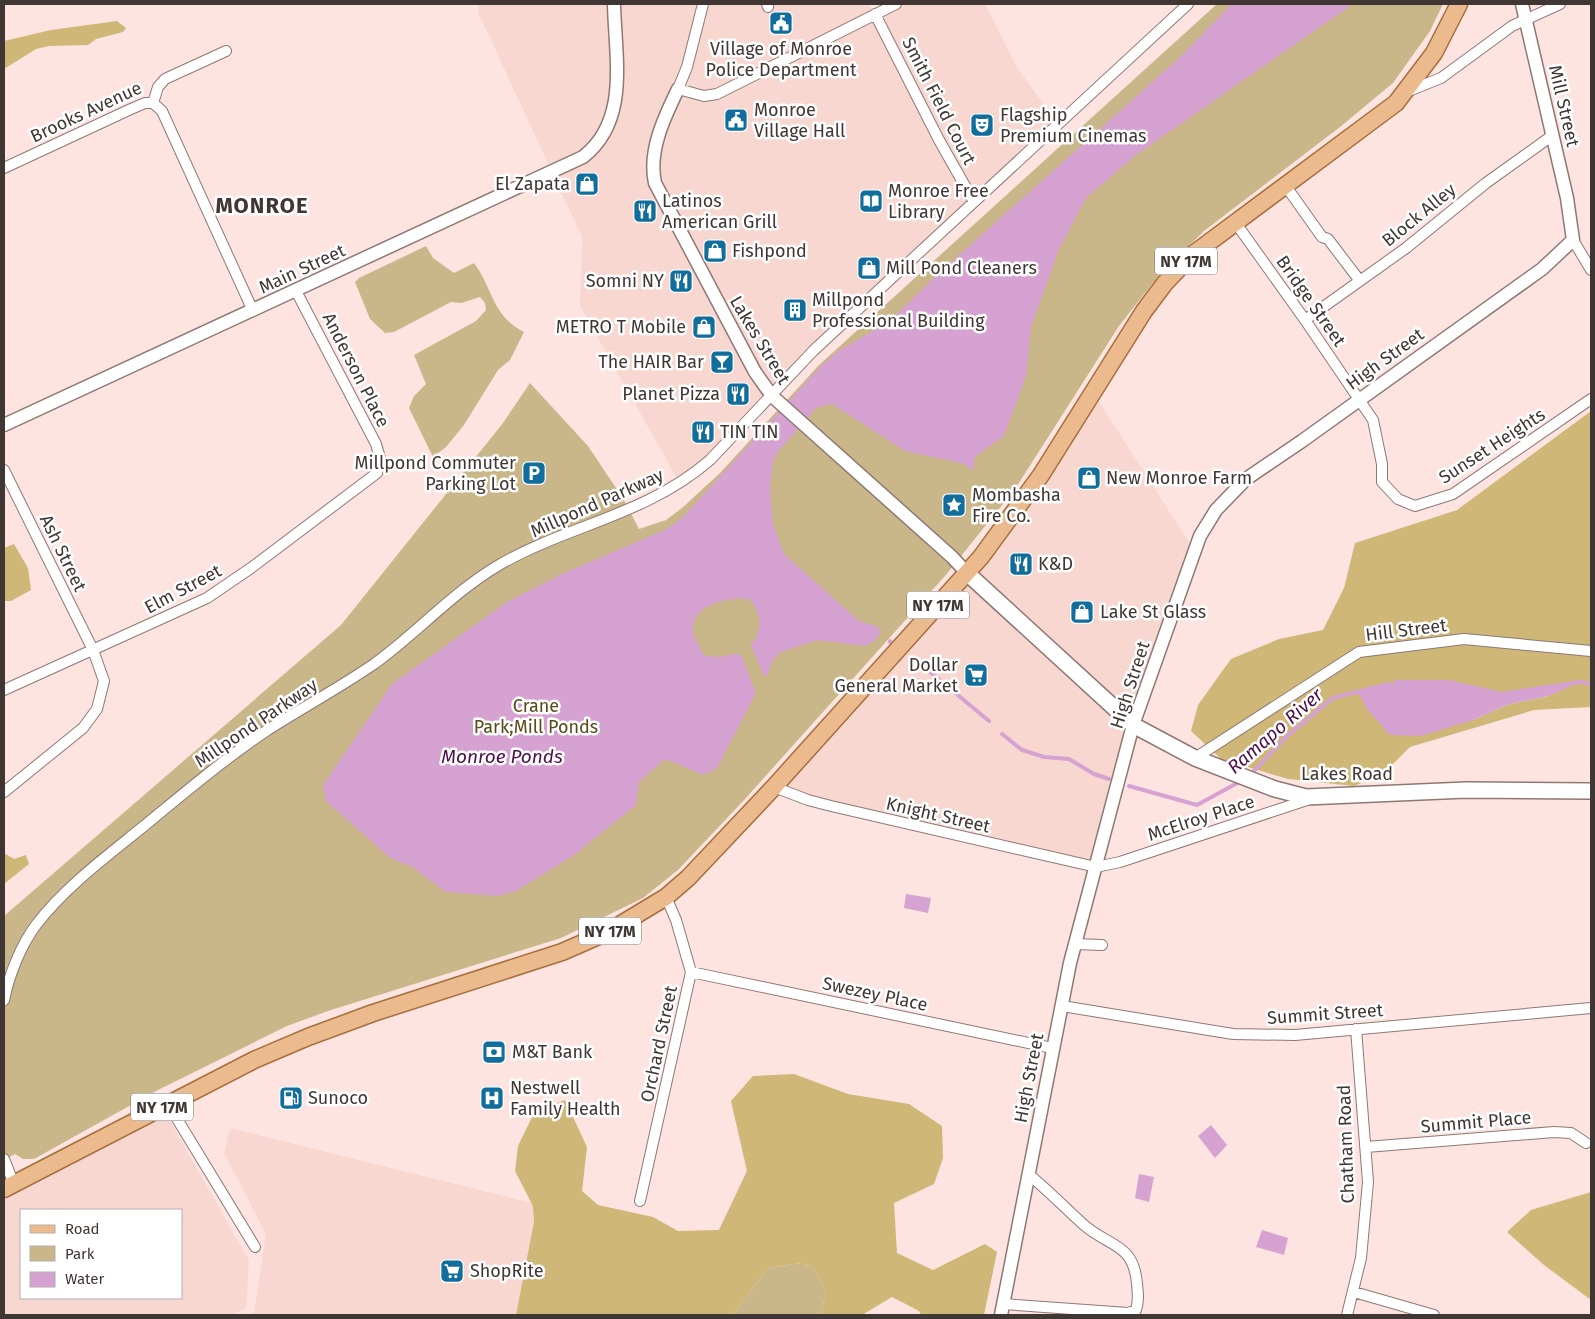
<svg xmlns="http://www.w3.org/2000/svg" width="1595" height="1319" viewBox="0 0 1595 1319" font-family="'Fira Sans',sans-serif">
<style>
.built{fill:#f8d7d1;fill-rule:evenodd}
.green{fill:#c9b789}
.forest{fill:#cfb777;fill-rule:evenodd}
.water{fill:#d6a2d2}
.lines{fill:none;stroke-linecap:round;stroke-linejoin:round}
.stream{stroke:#d6a2d2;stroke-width:4}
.minor-casing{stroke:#8e7874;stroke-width:12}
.tertiary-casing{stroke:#8e7874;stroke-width:15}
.secondary-casing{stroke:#8e7874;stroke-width:18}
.primary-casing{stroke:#a76f3e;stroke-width:19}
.minor{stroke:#fff;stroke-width:10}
.tertiary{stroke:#fff;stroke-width:12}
.secondary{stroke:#fff;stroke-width:15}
.primary{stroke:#ebbb8e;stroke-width:16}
.labels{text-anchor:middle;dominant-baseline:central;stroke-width:5;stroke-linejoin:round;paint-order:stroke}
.shield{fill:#fff;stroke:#797271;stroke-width:1}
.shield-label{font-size:16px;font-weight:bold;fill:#403634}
.poi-label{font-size:18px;fill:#403634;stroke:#fff;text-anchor:start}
.street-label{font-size:18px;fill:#403634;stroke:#fff}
.park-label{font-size:18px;fill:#594916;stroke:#fff}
.water-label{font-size:19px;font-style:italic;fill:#4c0f4a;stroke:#fff}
.district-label{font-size:22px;font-weight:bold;letter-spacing:1px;fill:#403634;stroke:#fff}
</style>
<rect width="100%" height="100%" fill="#fee4e0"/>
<path class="built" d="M 479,4 L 868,4 L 875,14 L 896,4 L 985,4 L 1016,66 L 1058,124 L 710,460 L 680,484 L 580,306 L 582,237 L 478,12 Z
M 1093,392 L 1194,550 L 1096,867 L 774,787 L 981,557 Z
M 162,1107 L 249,1260 L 246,1308 L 231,1315 L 4,1315 L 4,1189 ZM 21,1210 L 181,1210 L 181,1298 L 21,1298 Z
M 230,1128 L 544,1206 L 519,1315 L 248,1315 L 254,1312 L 266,1234 L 224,1153 Z"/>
<path class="green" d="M 1217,4 L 1443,4 L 1430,31 L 1393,83 L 1340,127 L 1204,231 L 1159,275 L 1119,326 L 1015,489 L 945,576 L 745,799 L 678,870 L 643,898 L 561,938 L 328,1011 L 287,1026 L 158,1090 L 34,1159 L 23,1159 L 15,1154 L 4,1160 L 4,916 L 341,625 L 503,423 L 530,383 L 588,446 L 624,500 L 639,529 L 666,520 L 682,508 L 720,473 L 819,365 Z
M 426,246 L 433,258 L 454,273 L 474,263 C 493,288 492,316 524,332 L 510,360 L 498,370 L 464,425 L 446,447 L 433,457 L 409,408 L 414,396 L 426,384 L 414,355 L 476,321 L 486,310 L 485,303 L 480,297 L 461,303 L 451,302 L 394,332 L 385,333 L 370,319 L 355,282 L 359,278 Z
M 801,1263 L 814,1268 L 826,1292 L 821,1315 L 733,1315 L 768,1268 Z"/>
<path class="forest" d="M 117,21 L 126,28 L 123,32 L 96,39 L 88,45 L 49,46 L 36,49 L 4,69 L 4,41 L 51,30 Z
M 1591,411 L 1591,707 L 1534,710 L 1410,747 L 1383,774 L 1354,786 L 1288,779 L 1221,759 L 1191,731 L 1198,705 L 1231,659 L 1279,639 L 1323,630 L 1344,588 L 1355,543 L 1457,510 ZM 1448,682 L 1502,694 L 1577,682 L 1548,696 L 1507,705 L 1473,720 Z
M 14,544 L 28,568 L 31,590 L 11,601 L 4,601 L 4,548 Z
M 4,853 L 14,859 L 26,855 L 29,864 L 4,884 Z
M 794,1074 L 848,1094 L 909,1104 L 942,1126 L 943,1158 L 934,1184 L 894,1203 L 897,1253 L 933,1270 L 985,1244 L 997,1252 L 984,1315 L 921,1315 L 919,1311 L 892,1297 L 862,1315 L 821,1315 L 826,1292 L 814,1268 L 801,1263 L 768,1268 L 733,1315 L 516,1315 L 534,1222 L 533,1206 L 515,1171 L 518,1146 L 535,1111 L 565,1100 L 587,1147 L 582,1191 L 598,1205 L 653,1217 L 678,1231 L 719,1230 L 747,1171 L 731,1101 L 753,1076 Z
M 1591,1192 L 1591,1300 L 1544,1265 L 1507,1232 L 1531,1210 Z"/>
<path class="water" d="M 1232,4 L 1353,4 L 1136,155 L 1086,198 L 1059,249 L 1031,327 L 1026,376 L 1004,436 L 975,457 L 973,470 L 962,463 L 905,451 L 832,404 L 816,408 L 777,453 L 773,462 L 770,486 L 773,524 L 784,554 L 859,621 L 877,626 L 881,633 L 874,641 L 865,646 L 817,640 L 781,652 L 772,661 L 767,676 L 764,676 L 751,645 C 764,629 761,615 750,599 C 731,596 692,604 693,629 C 693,638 700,648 704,655 C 722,661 729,651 741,655 L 756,693 L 717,768 L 703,775 L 665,759 L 639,782 L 636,805 L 574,855 L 516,891 L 499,896 L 446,892 L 412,867 L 389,857 L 326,801 L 323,785 L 392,684 L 507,602 L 562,574 L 667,529 L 682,518 L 822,365 L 838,351 L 884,325 L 898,313 L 938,274 L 1178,59 Z
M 1397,682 L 1448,682 L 1502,694 L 1580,682 L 1548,696 L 1507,705 L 1473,720 L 1421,736 L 1390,735 L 1367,709 L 1358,692 Z
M 906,894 L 931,898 L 928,913 L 904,908 Z
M 1211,1125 L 1227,1145 L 1215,1158 L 1198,1136 Z
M 1139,1174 L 1154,1177 L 1149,1202 L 1135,1198 Z
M 1262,1230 L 1288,1238 L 1284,1255 L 1256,1247 Z"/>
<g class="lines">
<path class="stream" d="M 890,641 L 890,642
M 917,661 L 989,721
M 1396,682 L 1448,682 L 1502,694 L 1580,682 L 1591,684
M 1002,734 L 1022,750 L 1044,757 L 1069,759 L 1094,774 L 1109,779
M 1249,776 L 1287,736 L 1333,698 L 1389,684
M 1129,786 L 1197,805 L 1241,781"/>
<g class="minor-casing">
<path id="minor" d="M 703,4 L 687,67 L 678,89 L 704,96 L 717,94 L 896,4
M 767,4 L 768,7
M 875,14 L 939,140 L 974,202
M 1406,92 L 1441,78 L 1512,26 L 1560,4
M 153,103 L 162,111 L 253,311
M 153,103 L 158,87 L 165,79 L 226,51
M 4,168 L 131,109 L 145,103 L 153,103
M 1285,185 L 1322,237 L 1328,239 L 1360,281
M 1235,222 L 1305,320 L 1373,420 L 1382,464 L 1382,482 L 1398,499 L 1415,506 L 1453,494 L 1591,399
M 1573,240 L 1591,270
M 1305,320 L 1406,248 L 1486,183 L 1553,135
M 4,470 L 93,650 L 104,681 L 97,709 L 83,728 L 4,792
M 4,690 L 207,598 L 251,568 L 377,473 L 380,458 L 376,444 L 296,291
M 1195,758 L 1359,652 L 1464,639 L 1591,651
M 774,787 L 808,800 L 831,806 L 1096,867 L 1120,862 L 1310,799
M 1075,944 L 1102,945
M 691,972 L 1052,1048
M 4,1000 C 9,975 21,945 36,925 C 65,887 107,856 144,826 C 183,794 223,760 266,731 C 302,708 339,688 374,664 C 417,633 453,592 499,565 C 568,525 647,515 710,460 L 814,350 L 1188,4
M 1062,1006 L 1233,1034 L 1295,1035 L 1591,1008
M 168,1104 L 255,1247
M 1366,1147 L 1554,1132 L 1571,1133 L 1586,1143
M 4,1159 L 14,1184
M 640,1201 L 691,972 L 676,920 L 666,897
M 1354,1292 L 1434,1315
M 1003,1304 L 1128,1313 L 1136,1310 C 1139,1301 1138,1293 1137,1284 C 1134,1243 1109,1247 1084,1225 C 1065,1208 1048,1190 1028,1174
M 1347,1315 L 1361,1258 L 1368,1182 L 1356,1029"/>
</g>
<g class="tertiary-casing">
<path id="tertiary" d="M 678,89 C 664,118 648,151 655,183 L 755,372 L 772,396 L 952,557 L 967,573
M 4,425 L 583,157 C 630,121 615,57 614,4
M 1001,1315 L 1070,963 L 1133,725 L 1200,536 L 1216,510 L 1246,479 L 1302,441 L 1542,269 L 1573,240 L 1567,198 L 1522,4"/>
</g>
<g class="secondary-casing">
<path id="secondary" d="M 967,573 L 1133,725 L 1195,758 L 1275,789 L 1306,797 L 1466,790 L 1591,791"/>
</g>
<g class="primary-casing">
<path id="primary" d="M 4,1189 L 254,1060 L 308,1037 L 373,1013 L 562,952 L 608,932 L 666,897 L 688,878 L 774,787 L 981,557 L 1041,475 L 1144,311 L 1165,283 L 1192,255 L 1396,103 L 1434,53 L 1459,4"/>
</g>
<use href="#minor" class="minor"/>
<use href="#tertiary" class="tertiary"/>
<use href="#secondary" class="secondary"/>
<use href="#primary" class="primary"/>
</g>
<defs>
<g id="civic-square" transform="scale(1.25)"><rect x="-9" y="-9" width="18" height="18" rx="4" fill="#116d9c" stroke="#fff"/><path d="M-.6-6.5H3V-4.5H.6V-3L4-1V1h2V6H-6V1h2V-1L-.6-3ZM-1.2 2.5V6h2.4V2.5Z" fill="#fff"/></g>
<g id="theatre-square" transform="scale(1.25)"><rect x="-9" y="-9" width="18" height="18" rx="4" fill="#116d9c" stroke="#fff"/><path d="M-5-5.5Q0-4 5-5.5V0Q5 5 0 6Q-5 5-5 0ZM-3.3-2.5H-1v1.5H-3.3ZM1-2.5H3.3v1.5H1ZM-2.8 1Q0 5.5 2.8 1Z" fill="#fff"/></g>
<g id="shop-square" transform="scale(1.25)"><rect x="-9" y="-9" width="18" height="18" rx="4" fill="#116d9c" stroke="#fff"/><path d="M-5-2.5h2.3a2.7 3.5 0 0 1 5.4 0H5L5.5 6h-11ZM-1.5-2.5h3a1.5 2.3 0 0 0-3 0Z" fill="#fff"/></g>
<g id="library-square" transform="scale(1.25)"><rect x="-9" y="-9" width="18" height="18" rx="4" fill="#116d9c" stroke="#fff"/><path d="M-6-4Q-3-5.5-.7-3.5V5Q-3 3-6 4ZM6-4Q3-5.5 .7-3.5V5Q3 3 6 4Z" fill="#fff"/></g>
<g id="restaurant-square" transform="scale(1.25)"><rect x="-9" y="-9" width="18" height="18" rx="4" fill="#116d9c" stroke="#fff"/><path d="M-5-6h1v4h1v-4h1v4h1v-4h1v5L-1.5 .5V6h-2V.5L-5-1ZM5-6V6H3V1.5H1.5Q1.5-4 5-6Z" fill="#fff"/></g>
<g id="building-square" transform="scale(1.25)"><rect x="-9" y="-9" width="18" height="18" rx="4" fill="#116d9c" stroke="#fff"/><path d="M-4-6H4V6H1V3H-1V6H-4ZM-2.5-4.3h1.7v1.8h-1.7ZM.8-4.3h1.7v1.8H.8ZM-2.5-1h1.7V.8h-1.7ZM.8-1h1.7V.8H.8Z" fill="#fff"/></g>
<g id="bar-square" transform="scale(1.25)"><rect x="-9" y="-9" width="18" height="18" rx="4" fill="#116d9c" stroke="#fff"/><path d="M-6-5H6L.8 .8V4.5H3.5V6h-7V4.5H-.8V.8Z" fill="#fff"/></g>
<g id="parking-square" transform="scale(1.25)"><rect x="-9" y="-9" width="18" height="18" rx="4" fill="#116d9c" stroke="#fff"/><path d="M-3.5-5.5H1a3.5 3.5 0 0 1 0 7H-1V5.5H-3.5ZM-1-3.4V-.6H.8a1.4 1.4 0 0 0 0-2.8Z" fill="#fff"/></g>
<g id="sight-square" transform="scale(1.25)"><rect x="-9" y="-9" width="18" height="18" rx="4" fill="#116d9c" stroke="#fff"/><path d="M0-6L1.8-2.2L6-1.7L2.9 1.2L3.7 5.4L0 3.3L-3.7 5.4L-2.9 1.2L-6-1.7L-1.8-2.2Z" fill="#fff"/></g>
<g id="supermarket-square" transform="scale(1.25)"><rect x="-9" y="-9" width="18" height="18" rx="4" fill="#116d9c" stroke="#fff"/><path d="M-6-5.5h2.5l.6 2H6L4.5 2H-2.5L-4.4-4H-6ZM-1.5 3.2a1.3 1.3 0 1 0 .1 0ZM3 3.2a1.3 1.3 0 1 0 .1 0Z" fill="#fff"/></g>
<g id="bank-square" transform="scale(1.25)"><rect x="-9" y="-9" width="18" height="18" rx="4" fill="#116d9c" stroke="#fff"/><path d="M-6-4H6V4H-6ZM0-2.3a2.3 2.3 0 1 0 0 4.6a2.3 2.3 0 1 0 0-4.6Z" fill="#fff"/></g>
<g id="fuel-square" transform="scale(1.25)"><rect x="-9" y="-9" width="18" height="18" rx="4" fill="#116d9c" stroke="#fff"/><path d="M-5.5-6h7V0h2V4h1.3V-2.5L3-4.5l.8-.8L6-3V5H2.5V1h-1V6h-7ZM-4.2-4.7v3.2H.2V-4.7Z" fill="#fff"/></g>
<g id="hospital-square" transform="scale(1.25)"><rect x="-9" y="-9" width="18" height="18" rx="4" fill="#116d9c" stroke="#fff"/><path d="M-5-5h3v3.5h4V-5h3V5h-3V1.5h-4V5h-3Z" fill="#fff"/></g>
</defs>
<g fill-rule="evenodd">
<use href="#civic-square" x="781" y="23"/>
<use href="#civic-square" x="736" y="120"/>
<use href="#theatre-square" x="982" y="125"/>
<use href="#shop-square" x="587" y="184"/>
<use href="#library-square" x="871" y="201"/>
<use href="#restaurant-square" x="645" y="211"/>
<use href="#shop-square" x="715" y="251"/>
<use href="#shop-square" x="869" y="268"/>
<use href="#restaurant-square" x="681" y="281"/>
<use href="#building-square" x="795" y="310"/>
<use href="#shop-square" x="704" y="327"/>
<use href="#bar-square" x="722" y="362"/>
<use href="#restaurant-square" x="738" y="394"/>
<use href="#restaurant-square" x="703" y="432"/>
<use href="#parking-square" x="534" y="473"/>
<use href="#shop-square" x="1089" y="478"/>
<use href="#sight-square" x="954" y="505"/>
<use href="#restaurant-square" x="1021" y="564"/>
<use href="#shop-square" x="1082" y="612"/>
<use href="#supermarket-square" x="976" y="675"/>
<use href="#bank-square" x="494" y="1052"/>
<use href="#fuel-square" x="291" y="1098"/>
<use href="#hospital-square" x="492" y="1098"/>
<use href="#supermarket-square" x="452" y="1271"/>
</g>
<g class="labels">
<g class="shield">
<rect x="1155" y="247.5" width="62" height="27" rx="4"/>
<rect x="907" y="591.5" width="62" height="27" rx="4"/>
<rect x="579" y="917.5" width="62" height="27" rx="4"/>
<rect x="131" y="1093.5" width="62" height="27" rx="4"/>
</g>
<g class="shield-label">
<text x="1186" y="261">NY 17M</text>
<text x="938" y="605">NY 17M</text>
<text x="610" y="931">NY 17M</text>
<text x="162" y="1107">NY 17M</text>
</g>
<g class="poi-label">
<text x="781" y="49" text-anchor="middle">Village of Monroe<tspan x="781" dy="21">Police Department</tspan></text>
<text x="754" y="110">Monroe<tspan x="754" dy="21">Village Hall</tspan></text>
<text x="1000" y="115">Flagship<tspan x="1000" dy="21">Premium Cinemas</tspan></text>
<text x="570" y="184" text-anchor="end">El Zapata</text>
<text x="888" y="191">Monroe Free<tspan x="888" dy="21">Library</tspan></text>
<text x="662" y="201">Latinos<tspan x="662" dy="21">American Grill</tspan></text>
<text x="732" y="251">Fishpond</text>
<text x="886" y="268">Mill Pond Cleaners</text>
<text x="664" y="281" text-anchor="end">Somni NY</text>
<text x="812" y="300">Millpond<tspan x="812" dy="21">Professional Building</tspan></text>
<text x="686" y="327" text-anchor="end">METRO T Mobile</text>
<text x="704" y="362" text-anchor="end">The HAIR Bar</text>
<text x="720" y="394" text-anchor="end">Planet Pizza</text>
<text x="720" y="432">TIN TIN</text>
<text x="516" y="463" text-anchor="end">Millpond Commuter<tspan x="516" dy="21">Parking Lot</tspan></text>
<text x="1106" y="478">New Monroe Farm</text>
<text x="972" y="495">Mombasha<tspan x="972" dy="21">Fire Co.</tspan></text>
<text x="1038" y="564">K&amp;D</text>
<text x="1100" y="612">Lake St Glass</text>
<text x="958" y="665" text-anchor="end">Dollar<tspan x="958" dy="21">General Market</tspan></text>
<text x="512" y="1052">M&amp;T Bank</text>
<text x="510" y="1088">Nestwell<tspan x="510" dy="21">Family Health</tspan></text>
<text x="308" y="1098">Sunoco</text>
<text x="470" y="1271">ShopRite</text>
</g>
<g class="street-label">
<text transform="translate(939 101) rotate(63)">Smith Field Court</text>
<text transform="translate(1564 106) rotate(77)">Mill Street</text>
<text transform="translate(86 112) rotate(-25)">Brooks Avenue</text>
<text transform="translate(1419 215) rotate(-39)">Block Alley</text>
<text transform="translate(302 269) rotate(-25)">Main Street</text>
<text transform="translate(1311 301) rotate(55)">Bridge Street</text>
<text transform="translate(760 340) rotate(59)">Lakes Street</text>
<text transform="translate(1385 359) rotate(-36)">High Street</text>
<text transform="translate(356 370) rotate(63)">Anderson Place</text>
<text transform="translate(1492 446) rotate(-33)">Sunset Heights</text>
<text transform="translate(597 503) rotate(-24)">Millpond Parkway</text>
<text transform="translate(63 553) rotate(64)">Ash Street</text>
<text transform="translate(183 589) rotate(-28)">Elm Street</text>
<text transform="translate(1406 630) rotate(-7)">Hill Street</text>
<text transform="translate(1130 685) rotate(-72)">High Street</text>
<text transform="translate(256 723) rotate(-34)">Millpond Parkway</text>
<text x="1347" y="774">Lakes Road</text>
<text transform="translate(938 815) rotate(13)">Knight Street</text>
<text transform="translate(1201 818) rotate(-18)">McElroy Place</text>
<text transform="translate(875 994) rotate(12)">Swezey Place</text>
<text transform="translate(1325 1014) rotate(-4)">Summit Street</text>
<text transform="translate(659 1044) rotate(-78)">Orchard Street</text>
<text transform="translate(1029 1078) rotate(-79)">High Street</text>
<text transform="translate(1476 1122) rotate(-5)">Summit Place</text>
<text transform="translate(1346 1144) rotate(-92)">Chatham Road</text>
</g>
<g class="park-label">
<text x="536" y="706">Crane<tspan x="536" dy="21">Park;Mill Ponds</tspan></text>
</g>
<g class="water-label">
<text transform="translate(1275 731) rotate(-41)">Ramapo River</text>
<text x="502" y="756">Monroe Ponds</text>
</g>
<g class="district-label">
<text x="262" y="205">MONROE</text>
</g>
</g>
<rect width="1595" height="1319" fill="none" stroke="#403634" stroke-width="10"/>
<rect x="20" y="1209" width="162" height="90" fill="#ffffff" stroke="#b3afae"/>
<rect x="30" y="1225" width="25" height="8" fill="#ebbb8e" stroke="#b3afae"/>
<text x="65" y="1234" font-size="15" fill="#403634">Road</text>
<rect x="30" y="1246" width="25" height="15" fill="#c9b789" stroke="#b3afae"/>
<text x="65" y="1259" font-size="15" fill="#403634">Park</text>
<rect x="30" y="1272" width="25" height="15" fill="#d6a2d2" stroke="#b3afae"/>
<text x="65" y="1284" font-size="15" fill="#403634">Water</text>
</svg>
